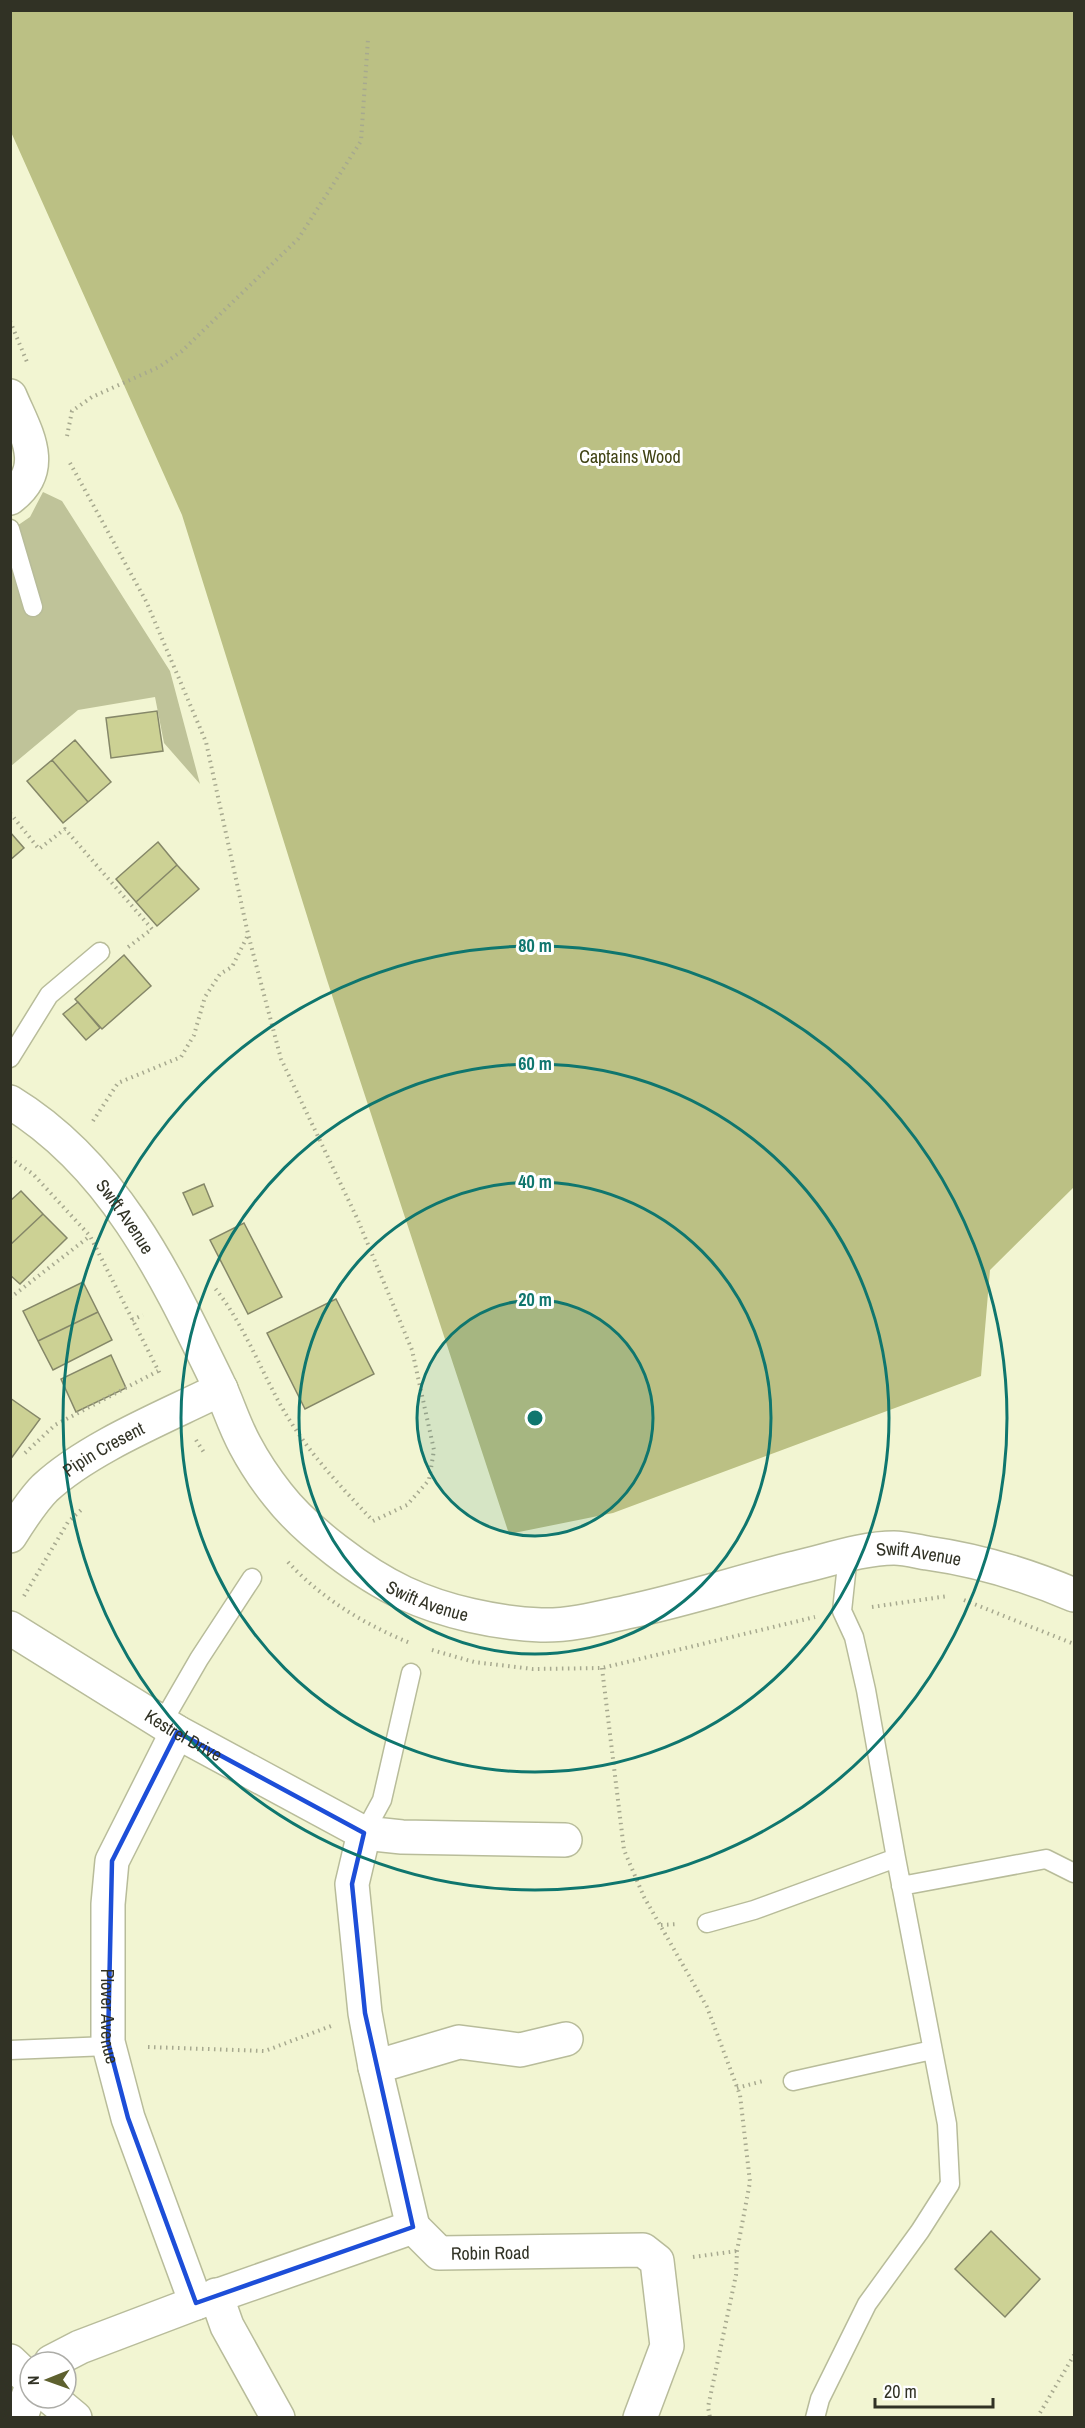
<svg xmlns="http://www.w3.org/2000/svg" width="1085" height="2428" viewBox="0 0 1085 2428" font-family="'Archivo Narrow',sans-serif">
<style>
.green{fill:#bfc399}
.forest{fill:#bbc084}
.building{fill:#ccd194;stroke:#858768;stroke-width:1.5}
.lines{fill:none;stroke-linecap:round;stroke-linejoin:round}
.service-casing{stroke:#b8bc9a;stroke-width:21}
.minor-casing{stroke:#b8bc9a;stroke-width:36}
.path{stroke:#a7a98f;stroke-width:4;stroke-dasharray:1.5 4.5;stroke-linecap:butt}
.service{stroke:#fff;stroke-width:18}
.minor{stroke:#fff;stroke-width:33}
.marked{fill:none;stroke:#1d4ed8;stroke-width:4.5;stroke-linejoin:round}
.ring{fill:none;stroke:#0f766e;stroke-width:3}
.labels{text-anchor:middle;dominant-baseline:central;stroke-width:6;stroke-linejoin:round;paint-order:stroke}
.park-label{font-size:18px;fill:#404314;stroke:#fff}
.street-label{font-size:18px;fill:#313225;stroke:#fff}
.centre{fill:#0f766e;stroke:#fff;stroke-width:3}
.ring-label{font-size:18px;text-anchor:middle;font-weight:bold;fill:#0f766e;stroke:#fff;stroke-width:6;stroke-linejoin:round;paint-order:stroke}
</style>
<rect width="100%" height="100%" fill="#f2f5d2"/>
<path class="green" d="M 43,492 L 62,501 L 170,671 L 200,784 L 164,743 L 155,697 L 78,710 L 11,766 L 11,530 L 30,517 Z"/>
<path class="forest" d="M 10,11 L 1074,11 L 1074,1187 L 990,1270 L 981,1376 L 613,1513 L 509,1534 L 327,980 L 182,515 L 11,132 Z"/>
<path class="building" d="M 157,711 L 163,751 L 111,758 L 106,718 Z
M 75,740 L 111,782 L 88,802 L 52,760 Z
M 52,760 L 88,802 L 63,823 L 27,781 Z
M 10,832 L 24,848 L 10,860 Z
M 158,842 L 177,865 L 136,902 L 116,879 Z
M 177,865 L 199,889 L 157,926 L 136,902 Z
M 124,955 L 151,986 L 102,1029 L 75,999 Z
M 78,1002 L 100,1028 L 86,1040 L 63,1014 Z
M 204,1184 L 213,1206 L 193,1215 L 183,1193 Z
M 21,1191 L 43,1214 L 10,1245 L 10,1201 Z
M 43,1214 L 67,1238 L 20,1284 L 10,1275 L 10,1245 Z
M 244,1223 L 282,1297 L 248,1314 L 210,1240 Z
M 83,1282 L 98,1312 L 38,1341 L 23,1311 Z
M 336,1299 L 374,1374 L 305,1409 L 267,1333 Z
M 98,1312 L 112,1340 L 53,1370 L 38,1341 Z
M 111,1355 L 126,1388 L 76,1412 L 61,1379 Z
M 10,1398 L 40,1419 L 10,1460 Z
M 991,2231 L 1040,2279 L 1005,2317 L 955,2269 Z"/>
<g class="lines">
<g class="service-casing">
<path id="service" d="M 10,529 L 33,607
M 10,1058 L 49,995 L 100,952
M 162,1723 L 199,1659 L 252,1578
M 364,1833 L 382,1800 L 411,1673
M 901,1886 L 1046,1859 L 1074,1873
M 707,1923 L 754,1910 L 896,1858
M 10,2050 L 108,2046
M 793,2081 L 932,2050
M 815,2418 L 820,2399 L 867,2304 L 920,2231 L 950,2184 L 947,2124 L 896,1858 L 866,1690 L 854,1637 L 842,1611 L 848,1555"/>
</g>
<g class="minor-casing">
<g id="minor">
<path d="M 10,396 C 25,432 50,468 10,498"/>
<path id="s1" d="M 10,1102 C 115,1166 167,1278 218,1383 C 228,1404 234,1425 245,1445 C 254,1462 266,1480 278,1495 C 306,1531 363,1574 404,1593 C 445,1612 496,1623 541,1625 C 569,1626 600,1618 627,1612 C 684,1600 739,1582 795,1568 C 826,1561 862,1548 894,1548 C 904,1548 916,1551 927,1553 C 977,1560 1027,1575 1074,1595"/>
<path id="s2" d="M 10,1536 C 20,1520 32,1501 45,1488 C 89,1447 167,1416 221,1389"/>
<path id="s3" d="M 10,1628 L 177,1732 L 364,1833 L 402,1837 L 565,1840"/>
<path id="s4" d="M 177,1732 L 112,1861 L 108,1904 L 108,2042 L 128,2118 L 196,2303"/>
<path d="M 364,1833 L 352,1884 L 365,2013 L 375,2067 L 413,2227"/>
<path d="M 375,2067 L 459,2042 L 520,2050 L 566,2039"/>
<path id="s5" d="M 413,2227 L 439,2253 L 643,2250 L 657,2261 L 667,2346 L 640,2418"/>
<path d="M 216,2295 L 227,2326 L 278,2418"/>
<path d="M 10,2361 L 30,2380"/>
<path d="M 51,2362 L 80,2347 L 196,2303 L 413,2227"/>
<path d="M 51,2398 L 75,2418"/>
<path d="M 18,2418 L 22,2414 L 30,2391"/>
</g>
</g>
<path class="path" d="M 10,321 L 27,362
M 67,436 L 72,411 L 92,397 L 159,367 L 182,351 L 298,239 L 361,141 L 368,39
M 70,463 L 146,601 L 206,742 L 248,934 L 281,1059 L 357,1218 L 412,1350 L 434,1450 L 429,1480 L 407,1505 L 373,1521 C 346,1492 318,1463 296,1430 C 265,1385 249,1330 214,1287
M 10,813 L 39,849 L 65,829 L 152,929 L 127,948
M 93,1121 L 118,1083 L 181,1057 L 194,1035 L 205,997 L 220,974 L 232,967 L 248,935
M 10,1158 L 33,1174 L 90,1236 L 161,1376
M 10,1298 L 90,1236
M 132,1320 L 143,1315
M 196,1440 L 205,1454
M 25,1453 L 55,1425 L 158,1371
M 288,1562 C 322,1599 364,1624 410,1643
M 24,1596 L 68,1522 L 81,1510
M 964,1600 L 1074,1644
M 872,1607 L 948,1596
M 432,1650 L 474,1662 L 533,1669 L 602,1668 L 815,1617
M 602,1668 L 624,1850 L 644,1897 L 707,2007 L 740,2095 L 750,2182 L 737,2251 L 736,2275 L 708,2407 L 710,2418
M 661,1925 L 678,1924
M 148,2047 L 265,2051 L 331,2026
M 737,2088 L 763,2081
M 693,2257 L 737,2251
M 1037,2418 L 1074,2355"/>
<use href="#service" class="service"/>
<use href="#minor" class="minor"/>
</g>
<path class="marked" d="M 177,1732 L 364,1833 L 352,1884 L 365,2013 L 413,2227 L 196,2303 L 128,2118 L 108,2042 L 112,1861 Z"/>
<circle cx="535" cy="1418" r="118" fill="#0f766e" fill-opacity=".12"/>
<g class="ring">
<circle cx="535" cy="1418" r="118"/>
<circle cx="535" cy="1418" r="236"/>
<circle cx="535" cy="1418" r="354"/>
<circle cx="535" cy="1418" r="472"/>
</g>
<g class="labels">
<g class="park-label">
<text x="630" y="456">Captains Wood</text>
</g>
<g class="street-label">
<text stroke="none"><textPath href="#s1" startOffset="164">Swift Avenue</textPath></text>
<text stroke="none"><textPath href="#s2" startOffset="130">Pipin Cresent</textPath></text>
<text stroke="none"><textPath href="#s1" startOffset="1172">Swift Avenue</textPath></text>
<text stroke="none"><textPath href="#s1" startOffset="668">Swift Avenue</textPath></text>
<text stroke="none"><textPath href="#s3" startOffset="204">Kestrel Drive</textPath></text>
<text stroke="none"><textPath href="#s4" startOffset="300">Plover Avenue</textPath></text>
<text stroke="none"><textPath href="#s5" startOffset="88">Robin Road</textPath></text>
</g>
</g>
<circle cx="535" cy="1418" r="9" class="centre"/>
<g class="ring-label">
<text x="535" y="952">80 m</text>
<text x="535" y="1070">60 m</text>
<text x="535" y="1188">40 m</text>
<text x="535" y="1306">20 m</text>
</g>
<rect width="1085" height="2428" fill="none" stroke="#313225" stroke-width="24"/>
<g transform="translate(48 2380) rotate(269)"><circle r="28" fill="#ffffff" stroke="#adada8" stroke-width="1.5"/>
<path d="M0-4.5L10 22L0 15L-10 22Z" fill="#5e612f"/>
<text y="-9" font-size="16" font-weight="bold" text-anchor="middle" fill="#313225">N</text>
</g>
<path d="M875 2398v9h118v-9" fill="none" stroke="#313225" stroke-width="3"/>
<text x="884" y="2398" font-size="18" fill="#313225" stroke="#ffffff" stroke-width="4.5" paint-order="stroke">20 m</text>
</svg>
